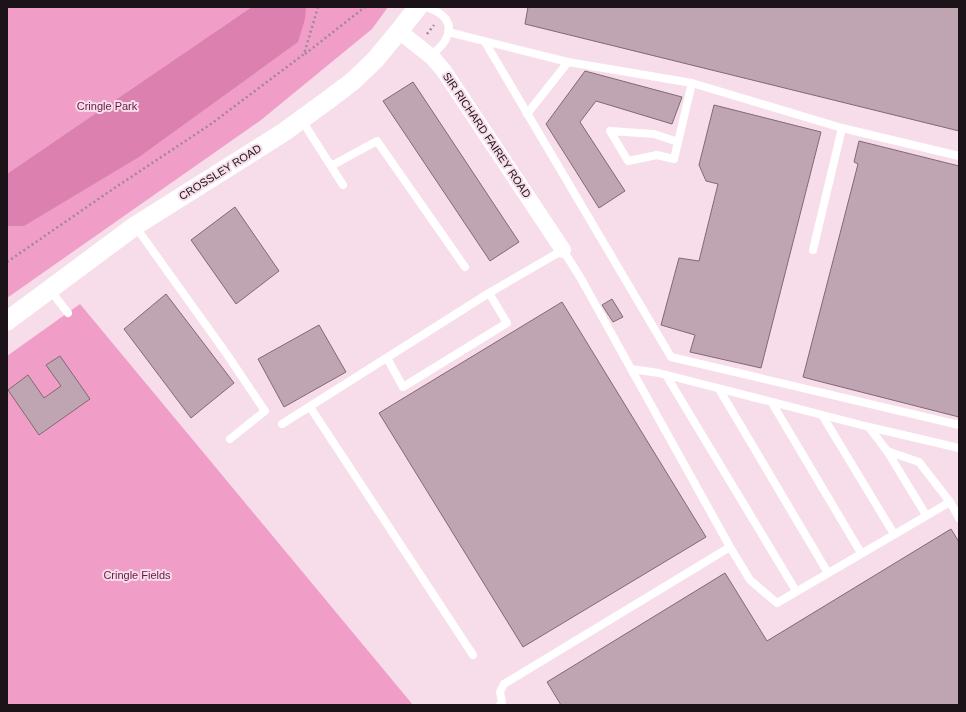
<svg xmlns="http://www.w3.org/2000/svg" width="966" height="712" viewBox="0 0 966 712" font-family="Helvetica,sans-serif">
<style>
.green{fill:#f09ec7}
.forest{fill:#dc80b0}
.building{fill:#bfa5b1;stroke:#806974}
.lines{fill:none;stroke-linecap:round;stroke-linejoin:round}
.path{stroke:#9d8993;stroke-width:2.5;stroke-dasharray:2 3;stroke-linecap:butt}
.service{stroke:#fff;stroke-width:8}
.minor{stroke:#fff;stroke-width:16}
.tertiary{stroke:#fff;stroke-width:19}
.labels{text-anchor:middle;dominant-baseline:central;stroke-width:4;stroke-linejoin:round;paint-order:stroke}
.park-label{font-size:11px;fill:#681748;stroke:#f7dce9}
.street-label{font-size:11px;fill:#1c1318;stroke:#f7dce9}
</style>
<rect width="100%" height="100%" fill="#f7dce9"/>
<path class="green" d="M 7,7 L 388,7 L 372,29 L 261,120 L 7,298 Z
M 80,304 L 413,705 L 7,705 L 7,356 Z"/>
<path class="forest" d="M 252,7 L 306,7 L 305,19 L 298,42 L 139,157 L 24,226 L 7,226 L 7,174 Z"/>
<path class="building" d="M 528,7 L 959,7 L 959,131 L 525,24 Z
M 585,71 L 682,97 L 672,124 L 596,101 L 580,122 L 625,191 L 599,208 L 546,124 Z
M 413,82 L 519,242 L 490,261 L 383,101 Z
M 714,105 L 821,132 L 761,368 L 690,352 L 695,335 L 661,325 L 679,258 L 699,261 L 718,184 L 706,181 L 699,165 Z
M 859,141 L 959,166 L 959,417 L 814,380 L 803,377 L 858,164 L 854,162 Z
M 235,207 L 279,271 L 236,304 L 191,240 Z
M 166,294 L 234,383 L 191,418 L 124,329 Z
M 612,299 L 623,317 L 613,322 L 602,305 Z
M 562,302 L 706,537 L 523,647 L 379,413 Z
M 319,325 L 346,372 L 284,407 L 258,359 Z
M 60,356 L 90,399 L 39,435 L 8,390 L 28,375 L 44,398 L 61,386 L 46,365 Z
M 951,529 L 959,542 L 959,705 L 561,705 L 547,682 L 725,573 L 767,641 Z"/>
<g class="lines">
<path class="path" d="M 427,34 L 434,25
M 305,54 L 365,7
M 7,262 L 113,189 L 211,124 L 304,54 L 318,7"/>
<path class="service" d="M 426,7 C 441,12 455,21 446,39 C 443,46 436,51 430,56
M 448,32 L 568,62 L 692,83 L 842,128 L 959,156
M 485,42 L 671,357 L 959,425
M 527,114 L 568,62
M 301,119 L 343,185
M 678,142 L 654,134 L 610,131 L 628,161 L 657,155 L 674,159 L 692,83
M 331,166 L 377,141 L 465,267
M 135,226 L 226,353 L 265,411 L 230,439
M 813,250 L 842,128
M 50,290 L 68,313
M 387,358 L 403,387 L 507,323 L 489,293
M 631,369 L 659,373 L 869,427 L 887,451 L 919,462 L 950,502 L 959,518
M 666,375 L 796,591
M 719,389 L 828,573
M 772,403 L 861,553
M 310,407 L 473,655
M 822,415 L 894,534
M 282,424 L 489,293 L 563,250 L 580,277 L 730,547 L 750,580 L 777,603 L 950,502
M 869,427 L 959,448
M 887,451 L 926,515
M 500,705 L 502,702 L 500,692 L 504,684 L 730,547"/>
<path class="minor" d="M 399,31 L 433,58 L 444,71 L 563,250"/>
<path class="tertiary" d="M 7,321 L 135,226 L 284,132 L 328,100 L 353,81 L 375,60 L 399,31 L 418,7"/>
</g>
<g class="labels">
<g class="park-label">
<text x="107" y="106">Cringle Park</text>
<text x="137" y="575">Cringle Fields</text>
</g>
<g class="street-label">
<text transform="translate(487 135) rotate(56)">SIR RICHARD FAIREY ROAD</text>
<text transform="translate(220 172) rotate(-32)">CROSSLEY ROAD</text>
</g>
</g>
<rect width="966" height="712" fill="none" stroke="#1c1318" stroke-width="16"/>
</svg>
